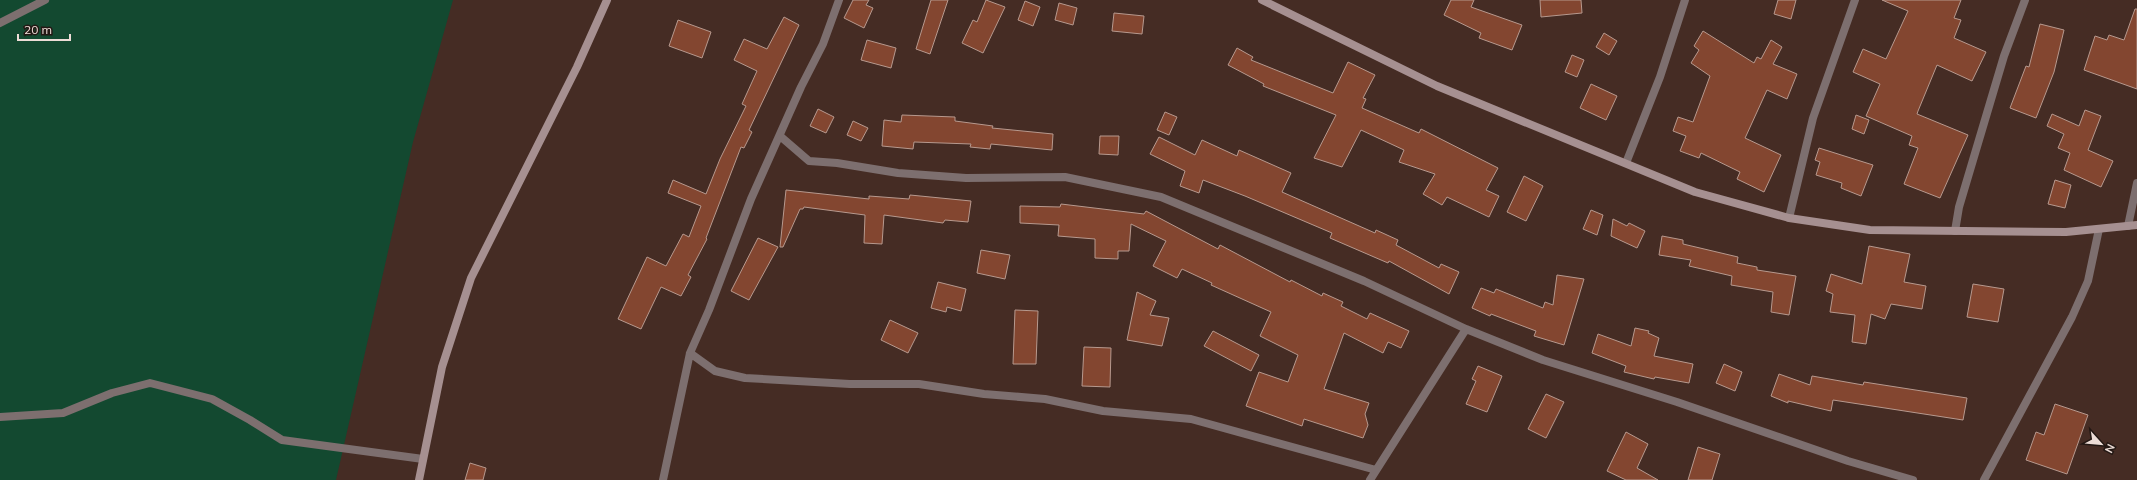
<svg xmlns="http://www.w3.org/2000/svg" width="2137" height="480" viewBox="0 0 2137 480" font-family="Mulish,sans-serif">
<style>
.green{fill:#134930}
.building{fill:#834630;stroke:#b7998e}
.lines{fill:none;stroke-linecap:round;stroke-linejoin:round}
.street{stroke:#7d6f6f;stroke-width:8}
.secondary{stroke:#a69091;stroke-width:8}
</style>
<rect width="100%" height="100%" fill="#452c24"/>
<path class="green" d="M 0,0 L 453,0 L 413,142 L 336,480 L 0,480 Z"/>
<path class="building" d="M 853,0 L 869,0 L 866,5 L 873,8 L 864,28 L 844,18 Z
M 931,0 L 948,0 L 930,54 L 916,49 Z
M 986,0 L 1005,7 L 983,53 L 962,43 L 973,20 L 977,22 Z
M 1451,0 L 1474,0 L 1471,7 L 1522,25 L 1512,50 L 1479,38 L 1481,33 L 1444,15 Z
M 1540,0 L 1581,0 L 1582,13 L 1541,17 Z
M 1778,0 L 1796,0 L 1791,19 L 1774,14 Z
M 1882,0 L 1961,0 L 1954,18 L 1961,20 L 1954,38 L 1986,52 L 1972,81 L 1937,65 L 1918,111 L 1917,114 L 1968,135 L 1940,198 L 1904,184 L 1918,148 L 1909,145 L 1912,136 L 1866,116 L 1880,84 L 1853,72 L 1863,49 L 1886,59 L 1908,11 Z
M 1025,1 L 1040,7 L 1033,26 L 1018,20 Z
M 1059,3 L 1077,8 L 1073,25 L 1055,20 Z
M 2135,9 L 2137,9 L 2137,89 L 2084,70 L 2095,36 L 2107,40 L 2109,35 L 2124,40 Z
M 1114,13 L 1144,16 L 1142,34 L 1112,31 Z
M 784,17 L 799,25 L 749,130 L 752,132 L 744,148 L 741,147 L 706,238 L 707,239 L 688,275 L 691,277 L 681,296 L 661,287 L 641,329 L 618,319 L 647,257 L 666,266 L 683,234 L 689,237 L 701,206 L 668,193 L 673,180 L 706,194 L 720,159 L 746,106 L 742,104 L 757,71 L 734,60 L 744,39 L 767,49 Z
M 678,20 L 711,32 L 702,58 L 669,46 Z
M 2040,24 L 2064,30 L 2054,72 L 2036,118 L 2010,108 L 2026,66 L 2029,67 Z
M 1703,31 L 1754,63 L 1757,57 L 1761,59 L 1771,40 L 1782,47 L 1773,64 L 1797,74 L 1787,99 L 1767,90 L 1746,136 L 1745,138 L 1781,155 L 1764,192 L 1737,179 L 1740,172 L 1701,153 L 1699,158 L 1680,151 L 1686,136 L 1673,131 L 1678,117 L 1693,122 L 1710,76 L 1691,63 L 1699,50 L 1694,46 Z
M 1604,33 L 1617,41 L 1609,55 L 1596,47 Z
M 867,40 L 896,48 L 891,68 L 861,60 Z
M 1237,48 L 1253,57 L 1251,60 L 1333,93 L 1348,62 L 1375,75 L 1363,98 L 1366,99 L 1362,108 L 1419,133 L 1421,129 L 1498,168 L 1486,190 L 1499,196 L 1489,217 L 1447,197 L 1442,205 L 1423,194 L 1435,174 L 1399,162 L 1404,150 L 1361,130 L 1342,167 L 1314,158 L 1336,115 L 1263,86 L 1264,84 L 1228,65 Z
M 1572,55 L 1584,60 L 1577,77 L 1565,72 Z
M 1591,84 L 1617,96 L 1606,120 L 1580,108 Z
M 818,109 L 834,117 L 826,133 L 810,126 Z
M 2085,110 L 2101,116 L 2088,150 L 2113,161 L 2101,187 L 2064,170 L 2070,153 L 2058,148 L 2064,134 L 2047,126 L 2052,114 L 2079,126 Z
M 1165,112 L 1177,117 L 1169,135 L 1157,130 Z
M 902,115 L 955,117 L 955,121 L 993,126 L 992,128 L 1053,134 L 1052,150 L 991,144 L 990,149 L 970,147 L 971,144 L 914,142 L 913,149 L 882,146 L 884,120 L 901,122 Z
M 1856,115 L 1869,120 L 1864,134 L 1852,129 Z
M 853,121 L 868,128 L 861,141 L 847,135 Z
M 1100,136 L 1119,136 L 1118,155 L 1099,154 Z
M 1159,137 L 1195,155 L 1202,140 L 1237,156 L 1239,150 L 1291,173 L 1282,192 L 1375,233 L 1376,230 L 1398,240 L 1396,245 L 1439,268 L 1441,264 L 1459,272 L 1449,294 L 1389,261 L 1388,263 L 1330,238 L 1332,233 L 1245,196 L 1203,180 L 1199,193 L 1180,186 L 1185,171 L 1150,154 Z
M 1819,148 L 1873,165 L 1861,196 L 1841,188 L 1842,183 L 1816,175 L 1820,162 L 1815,160 Z
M 1524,176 L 1543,186 L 1526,221 L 1507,212 Z
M 2055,180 L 2071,185 L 2065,208 L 2048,204 Z
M 786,190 L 869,199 L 869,196 L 909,199 L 910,195 L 971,201 L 968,222 L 945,220 L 943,223 L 884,215 L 882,244 L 864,243 L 865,215 L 804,207 L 803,209 L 800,209 L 783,247 L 780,247 Z
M 1061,204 L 1144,214 L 1146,211 L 1218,249 L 1220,245 L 1290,282 L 1291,280 L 1322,296 L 1323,293 L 1343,302 L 1341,306 L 1367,319 L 1370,313 L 1409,331 L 1401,348 L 1388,342 L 1383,353 L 1344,333 L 1324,389 L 1369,403 L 1365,414 L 1368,425 L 1363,438 L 1304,419 L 1302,426 L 1246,406 L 1259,372 L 1288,382 L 1298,355 L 1260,336 L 1271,312 L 1211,285 L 1212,283 L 1182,269 L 1177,278 L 1153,266 L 1166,241 L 1131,224 L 1129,251 L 1118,251 L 1118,259 L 1095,258 L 1095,239 L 1058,236 L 1059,225 L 1020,223 L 1020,206 L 1060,207 Z
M 1591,210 L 1603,215 L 1597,235 L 1583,229 Z
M 1613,219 L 1627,226 L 1629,223 L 1645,231 L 1637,248 L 1611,236 Z
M 1662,236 L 1683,240 L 1683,244 L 1738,257 L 1737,263 L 1757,267 L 1757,270 L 1796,276 L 1789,315 L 1771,312 L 1773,292 L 1731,285 L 1732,276 L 1689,266 L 1691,260 L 1659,255 Z
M 758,238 L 778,247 L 749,300 L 731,291 Z
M 1869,246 L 1910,254 L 1904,282 L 1926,286 L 1922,309 L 1891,304 L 1885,319 L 1871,314 L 1866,344 L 1852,342 L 1855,315 L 1830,312 L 1833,294 L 1826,291 L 1831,274 L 1862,284 Z
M 981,250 L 1010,255 L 1005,279 L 977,273 Z
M 1557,275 L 1584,279 L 1564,345 L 1534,336 L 1536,331 L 1491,314 L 1490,316 L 1472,308 L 1481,288 L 1494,293 L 1496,289 L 1543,308 L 1545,302 L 1553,305 Z
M 938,282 L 966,289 L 961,311 L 947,307 L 946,312 L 931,308 Z
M 1973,284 L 2004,289 L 1998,322 L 1967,317 Z
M 1137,292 L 1156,301 L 1150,315 L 1169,318 L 1162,346 L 1127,340 Z
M 1015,310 L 1038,311 L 1036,364 L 1013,364 Z
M 890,320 L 918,333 L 908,353 L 881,340 Z
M 1635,328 L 1649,331 L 1648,333 L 1659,338 L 1654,356 L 1693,364 L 1689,383 L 1655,377 L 1654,379 L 1624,372 L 1626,366 L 1592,353 L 1598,334 L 1631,346 Z
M 1213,331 L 1259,355 L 1251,371 L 1204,346 Z
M 1084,347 L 1111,348 L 1110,387 L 1082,386 Z
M 1724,364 L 1742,372 L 1735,391 L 1716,383 Z
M 1478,366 L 1502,376 L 1487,412 L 1466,404 L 1476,381 L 1472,379 Z
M 1779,374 L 1810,385 L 1812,376 L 1863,385 L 1864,382 L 1967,398 L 1963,420 L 1833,400 L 1831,411 L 1788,401 L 1788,403 L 1771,396 Z
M 1546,394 L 1564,402 L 1546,438 L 1528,429 Z
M 2055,404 L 2088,415 L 2067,474 L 2026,460 L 2036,432 L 2044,435 Z
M 1626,432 L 1648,444 L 1637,468 L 1658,480 L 1626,480 L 1607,471 Z
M 1698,447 L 1720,454 L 1712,480 L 1688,480 Z
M 470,463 L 486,468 L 483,480 L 465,480 Z"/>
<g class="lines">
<path class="street" d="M 0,23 L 45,0
M 780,136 L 809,161 L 837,163 L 898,173 L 966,178 L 1065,177 L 1161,197 L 1364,281 L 1466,329 L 1370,480
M 1626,163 L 1660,77 L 1685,0
M 1789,218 L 1813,118 L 1855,0
M 2128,226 L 2137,183
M 1955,231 L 1959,207 L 2004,56 L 2025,0
M 1466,329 L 1543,360 L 1677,402 L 1848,461 L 1913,480
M 690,353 L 715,371 L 745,378 L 850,384 L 919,384 L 984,394 L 1045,399 L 1103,411 L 1191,419 L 1376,470
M 0,417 L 63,413 L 112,393 L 150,383 L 212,399 L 250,420 L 282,440 L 423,459
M 663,480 L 690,353 L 709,310 L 751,199 L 801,87 L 823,44 L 839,0
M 1984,480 L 2072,317 L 2088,281 L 2099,229"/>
<path class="secondary" d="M 1262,0 L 1437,86 L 1695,192 L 1789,218 L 1870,230 L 2066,232 L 2137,225
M 419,480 L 442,367 L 471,278 L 577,67 L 607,0"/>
</g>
<g transform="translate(2101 444) rotate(117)" stroke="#231814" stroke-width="3" paint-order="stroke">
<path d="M0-3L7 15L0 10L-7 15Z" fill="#edddd7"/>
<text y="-6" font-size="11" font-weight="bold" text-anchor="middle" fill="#edddd7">N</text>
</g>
<path d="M18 34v6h52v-6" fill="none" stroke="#edddd7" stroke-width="2"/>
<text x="24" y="34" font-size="12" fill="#edddd7" stroke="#231814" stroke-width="3" paint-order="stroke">20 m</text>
</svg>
